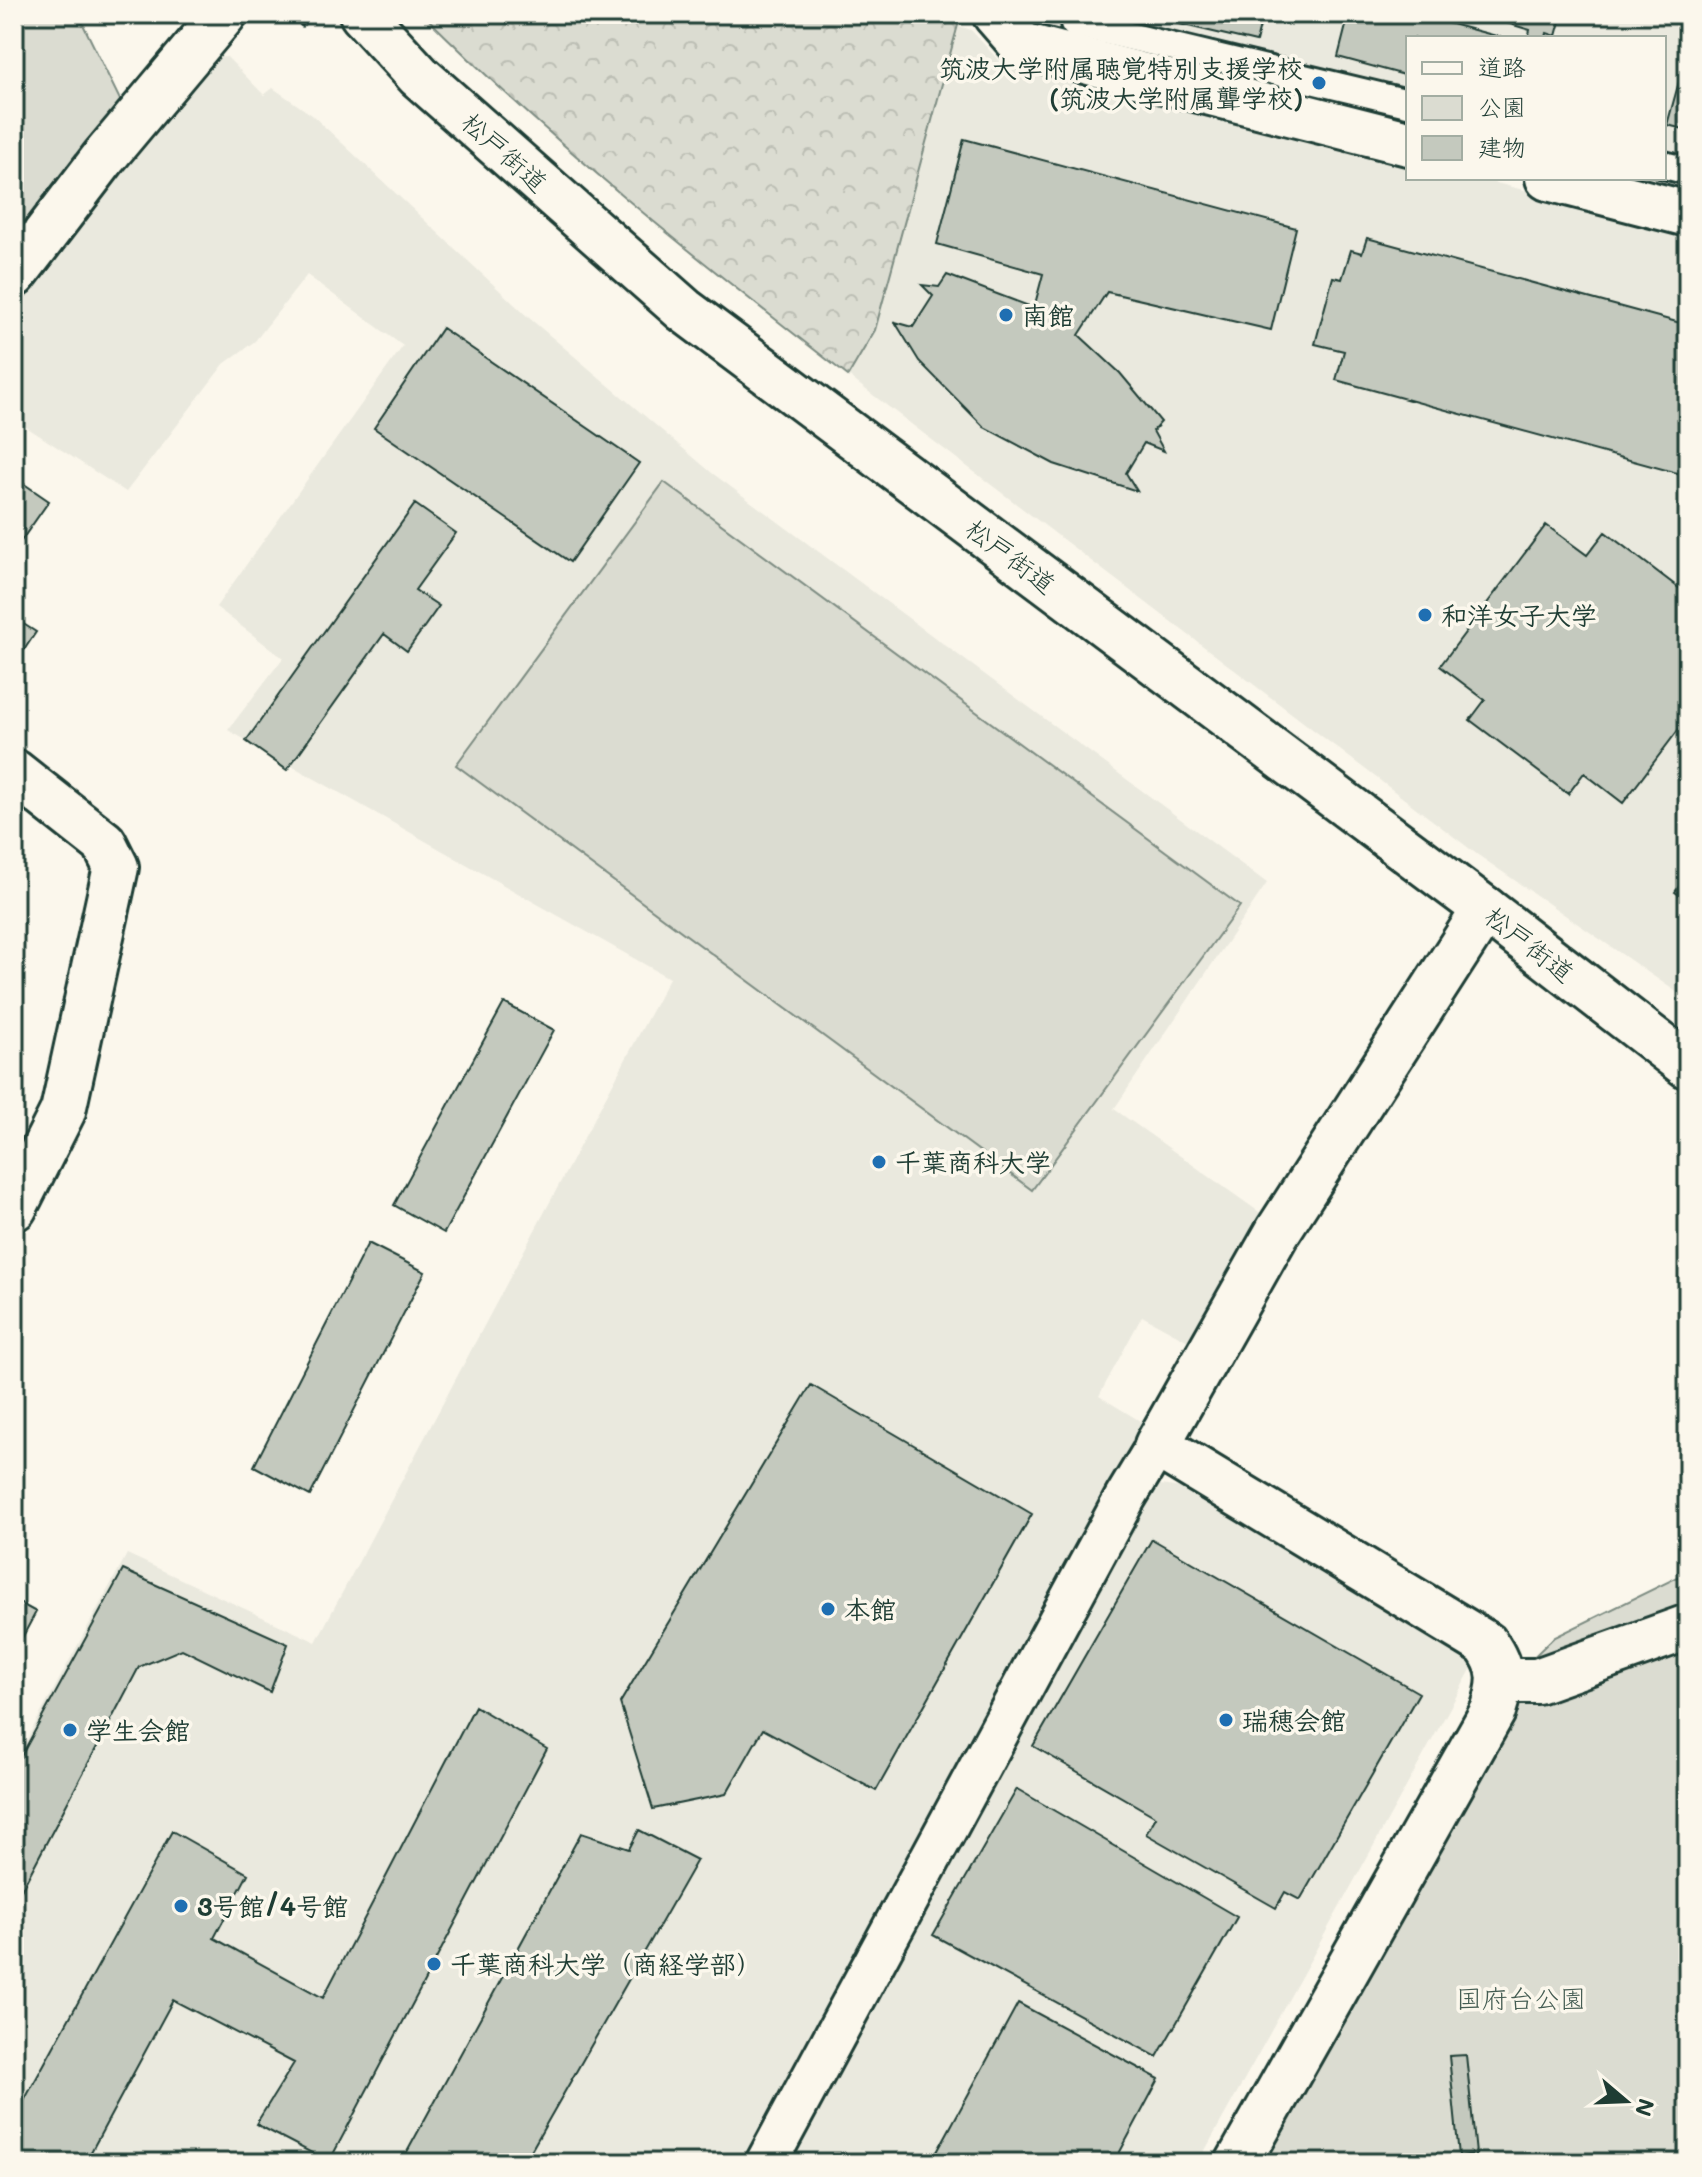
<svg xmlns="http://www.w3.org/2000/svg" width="1702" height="2177" viewBox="0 0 1702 2177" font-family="Mali,'Klee One',sans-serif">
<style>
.built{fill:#eae9de}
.forest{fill:url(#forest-crowns);stroke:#7d8c82;stroke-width:2}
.park{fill:#dbdcd1;stroke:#7d8c82;stroke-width:2}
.building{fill:#c4c9be;stroke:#1f3d34;stroke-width:2}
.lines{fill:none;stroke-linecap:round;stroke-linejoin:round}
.service-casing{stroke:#1f3d34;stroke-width:32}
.pedestrian-casing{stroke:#1f3d34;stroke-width:46}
.minor-casing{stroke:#1f3d34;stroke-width:50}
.primary-casing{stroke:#1f3d34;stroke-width:50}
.path{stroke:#1f3d34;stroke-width:5;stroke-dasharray:8 6;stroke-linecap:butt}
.service{stroke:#fbf7ec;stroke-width:26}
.pedestrian{stroke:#fbf7ec;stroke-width:40}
.minor{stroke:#fbf7ec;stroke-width:44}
.primary{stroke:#fbf7ec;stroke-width:44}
.poi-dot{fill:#1f6fb2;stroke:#fbf7ec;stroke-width:3}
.labels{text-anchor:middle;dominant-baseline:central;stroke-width:7;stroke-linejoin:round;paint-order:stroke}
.poi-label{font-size:26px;font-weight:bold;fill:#1f3d34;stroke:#fbf7ec;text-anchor:start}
.street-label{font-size:26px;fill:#1f3d34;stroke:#fbf7ec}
.park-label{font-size:26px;fill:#455d53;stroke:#fbf7ec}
</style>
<defs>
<pattern id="forest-crowns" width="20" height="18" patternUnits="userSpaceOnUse" patternTransform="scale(2)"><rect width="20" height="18" fill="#dbdcd1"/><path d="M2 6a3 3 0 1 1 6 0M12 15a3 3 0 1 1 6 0" fill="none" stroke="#bcbeb4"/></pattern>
</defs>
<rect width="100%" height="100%" fill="#fbf7ec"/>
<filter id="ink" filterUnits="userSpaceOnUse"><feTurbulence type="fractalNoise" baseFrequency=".0125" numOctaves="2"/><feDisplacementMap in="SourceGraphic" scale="16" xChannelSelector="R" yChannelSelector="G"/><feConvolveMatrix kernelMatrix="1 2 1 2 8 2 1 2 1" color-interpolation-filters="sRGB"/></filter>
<g filter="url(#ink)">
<path class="built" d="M 1017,14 L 1688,14 L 1688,200 L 1602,178 L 1664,178 L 1664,38 L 1408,38 L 1408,129 L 1028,32 Z
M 959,26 L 971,30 L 1001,63 L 1408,160 L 1408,178 L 1477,178 L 1688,233 L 1688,1000 L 1478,855 L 848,376 L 875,330 Z
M 227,57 L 264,95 L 273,88 L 312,115 L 528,317 L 712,473 L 1267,883 L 1114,1109 L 1262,1214 L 1190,1342 L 1142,1316 L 1099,1396 L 1145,1424 L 1111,1490 L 1144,1509 L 1160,1485 L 1190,1489 L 1478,1657 L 1198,2163 L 14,2163 L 14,1763 L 127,1554 L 316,1642 L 669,978 L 228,730 L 283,658 L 216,607 L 403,346 L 307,275 L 255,341 L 224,364 L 126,492 L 14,419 L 14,307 L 215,58 Z"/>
<path class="forest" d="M 423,14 L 961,14 L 875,330 L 848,376 C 701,262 555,146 423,14 Z"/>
<path class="park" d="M 14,14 L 78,14 L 124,108 L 14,243 Z
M 664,482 L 1240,906 L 1032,1190 L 456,765 Z
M 1688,1572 L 1688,2163 L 1242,2163 L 1505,1685 L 1553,1638 Z"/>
<path class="building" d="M 1177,14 L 1263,14 L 1256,42 L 1175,23 Z
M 1349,14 L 1414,14 L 1504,38 L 1408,38 L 1408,76 L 1338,57 Z
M 1477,14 L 1562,14 L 1556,36 L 1547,33 L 1546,38 L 1528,38 L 1530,30 Z
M 1682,71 L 1688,72 L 1688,130 L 1667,125 Z
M 964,139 L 1296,228 L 1271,330 L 1107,292 L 1079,335 L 1120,373 L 1161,422 L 1153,431 L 1164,451 L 1144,443 L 1126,473 L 1137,491 L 1054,464 L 984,427 L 919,361 L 895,322 L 913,327 L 933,296 L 922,285 L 939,287 L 947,275 L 1034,308 L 1043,274 L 937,244 Z
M 1367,238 L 1688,325 L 1688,476 L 1336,380 L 1344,351 L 1315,344 L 1333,277 L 1342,279 L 1351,250 L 1362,253 Z
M 442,328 L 639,463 L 570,562 L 374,428 Z
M 14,477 L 49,501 L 14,551 Z
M 415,504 L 456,533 L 415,590 L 439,606 L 407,651 L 384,634 L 287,770 L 246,741 Z
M 1546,525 L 1587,555 L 1605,532 L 1688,595 L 1688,717 L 1623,803 L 1584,773 L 1568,794 L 1470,720 L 1485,700 L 1440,666 Z
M 14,618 L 36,632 L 14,665 Z
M 1688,874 L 1688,901 L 1675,892 Z
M 504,1003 L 554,1030 L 444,1233 L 394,1205 Z
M 368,1243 L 425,1272 L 310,1496 L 254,1466 Z
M 811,1385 L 1032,1514 L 876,1791 L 763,1729 L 726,1794 L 653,1809 L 620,1703 Z
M 1152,1539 L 1419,1693 L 1300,1900 L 1285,1892 L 1276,1908 L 1146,1834 L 1156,1817 L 1033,1746 Z
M 123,1570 L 288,1644 L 270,1692 L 182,1649 L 139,1667 L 14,1904 L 14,1769 Z
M 14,1600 L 36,1612 L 14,1653 Z
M 475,1706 L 547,1749 L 329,2162 L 256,2124 L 294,2063 L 173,2000 L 85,2163 L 21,2163 L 14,2159 L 14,2119 L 172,1831 L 248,1874 L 214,1938 L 323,1998 Z
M 1017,1789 L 1237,1917 L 1157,2057 L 933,1935 Z
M 639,1830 L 697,1860 L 524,2163 L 401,2163 L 581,1833 L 629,1849 Z
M 1018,2003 L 1159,2079 L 1114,2163 L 931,2163 Z
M 1466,2055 L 1476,2154 L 1459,2156 L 1449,2056 Z"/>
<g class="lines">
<g class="service-casing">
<path id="service" d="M 1076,14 L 1074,23 L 1408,103
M 1664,165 L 1688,171"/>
</g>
<g class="pedestrian-casing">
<path id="pedestrian" d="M 766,2163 L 1125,1498 L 1157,1445"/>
</g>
<g class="minor-casing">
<path id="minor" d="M 995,14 L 1022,45 L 1408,143
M 1548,178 L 1688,214
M 14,275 L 105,156 L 224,14
M 14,772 L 104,843 L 116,867 L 63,1111 L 14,1208
M 1502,1681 L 1537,1681 L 1688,1627
M 1238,2163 L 1493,1711 C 1502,1683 1504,1669 1486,1644 L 1157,1445 L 1278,1231 L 1485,909"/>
</g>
<g class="primary-casing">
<path id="primary" d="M 362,14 L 419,76 L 684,310 L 1485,909 L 1688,1066"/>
</g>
<path class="path" d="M 290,14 L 302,25 L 307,19 L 302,14"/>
<use href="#service" class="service"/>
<use href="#pedestrian" class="pedestrian"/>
<use href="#minor" class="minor"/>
<use href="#primary" class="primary"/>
</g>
</g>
<g class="poi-dot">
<circle cx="1319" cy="83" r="8"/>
<circle cx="1006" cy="315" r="8"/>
<circle cx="1425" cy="615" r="8"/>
<circle cx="879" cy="1162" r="8"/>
<circle cx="828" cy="1609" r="8"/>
<circle cx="1226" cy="1720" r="8"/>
<circle cx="70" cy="1730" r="8"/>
<circle cx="181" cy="1906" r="8"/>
<circle cx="434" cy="1964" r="8"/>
</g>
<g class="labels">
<g class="poi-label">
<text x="1303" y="68" text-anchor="end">筑波大学附属聴覚特別支援学校<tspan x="1303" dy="30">(筑波大学附属聾学校)</tspan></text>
<text x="1022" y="315">南館</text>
<text x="1441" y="615">和洋女子大学</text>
<text x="895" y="1162">千葉商科大学</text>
<text x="844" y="1609">本館</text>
<text x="1242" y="1720">瑞穂会館</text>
<text x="86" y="1730">学生会館</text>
<text x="197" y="1906">3号館/4号館</text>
<text x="450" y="1964">千葉商科大学（商経学部）</text>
</g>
<g class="street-label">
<text transform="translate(505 152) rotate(42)">松戸街道</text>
<text transform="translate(1011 556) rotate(37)">松戸街道</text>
<text transform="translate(1530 944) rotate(38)">松戸街道</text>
</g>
<g class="park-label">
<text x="1521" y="1998">国府台公園</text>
</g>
</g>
<rect width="1702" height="2177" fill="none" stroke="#fbf7ec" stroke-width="48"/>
<rect x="24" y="24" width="1654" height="2129" fill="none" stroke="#1f3d34" stroke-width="3" filter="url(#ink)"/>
<rect x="1406" y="36" width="260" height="144" fill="#fbf7ec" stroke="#a3ada2" stroke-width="2"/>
<rect x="1422" y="62" width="40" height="12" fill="#fbf7ec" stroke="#a3ada2" stroke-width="2"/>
<text x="1478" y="76" font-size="24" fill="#1f3d34">道路</text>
<rect x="1422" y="96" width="40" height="24" fill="#dbdcd1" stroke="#a3ada2" stroke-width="2"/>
<text x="1478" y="116" font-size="24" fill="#1f3d34">公園</text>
<rect x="1422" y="136" width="40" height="24" fill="#c4c9be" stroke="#a3ada2" stroke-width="2"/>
<text x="1478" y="156" font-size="24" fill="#1f3d34">建物</text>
<g transform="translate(1626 2101) rotate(109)" stroke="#fbf7ec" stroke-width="6" paint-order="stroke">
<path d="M0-6L14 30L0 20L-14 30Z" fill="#1f3d34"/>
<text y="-12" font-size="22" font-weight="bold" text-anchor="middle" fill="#1f3d34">N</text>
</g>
</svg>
